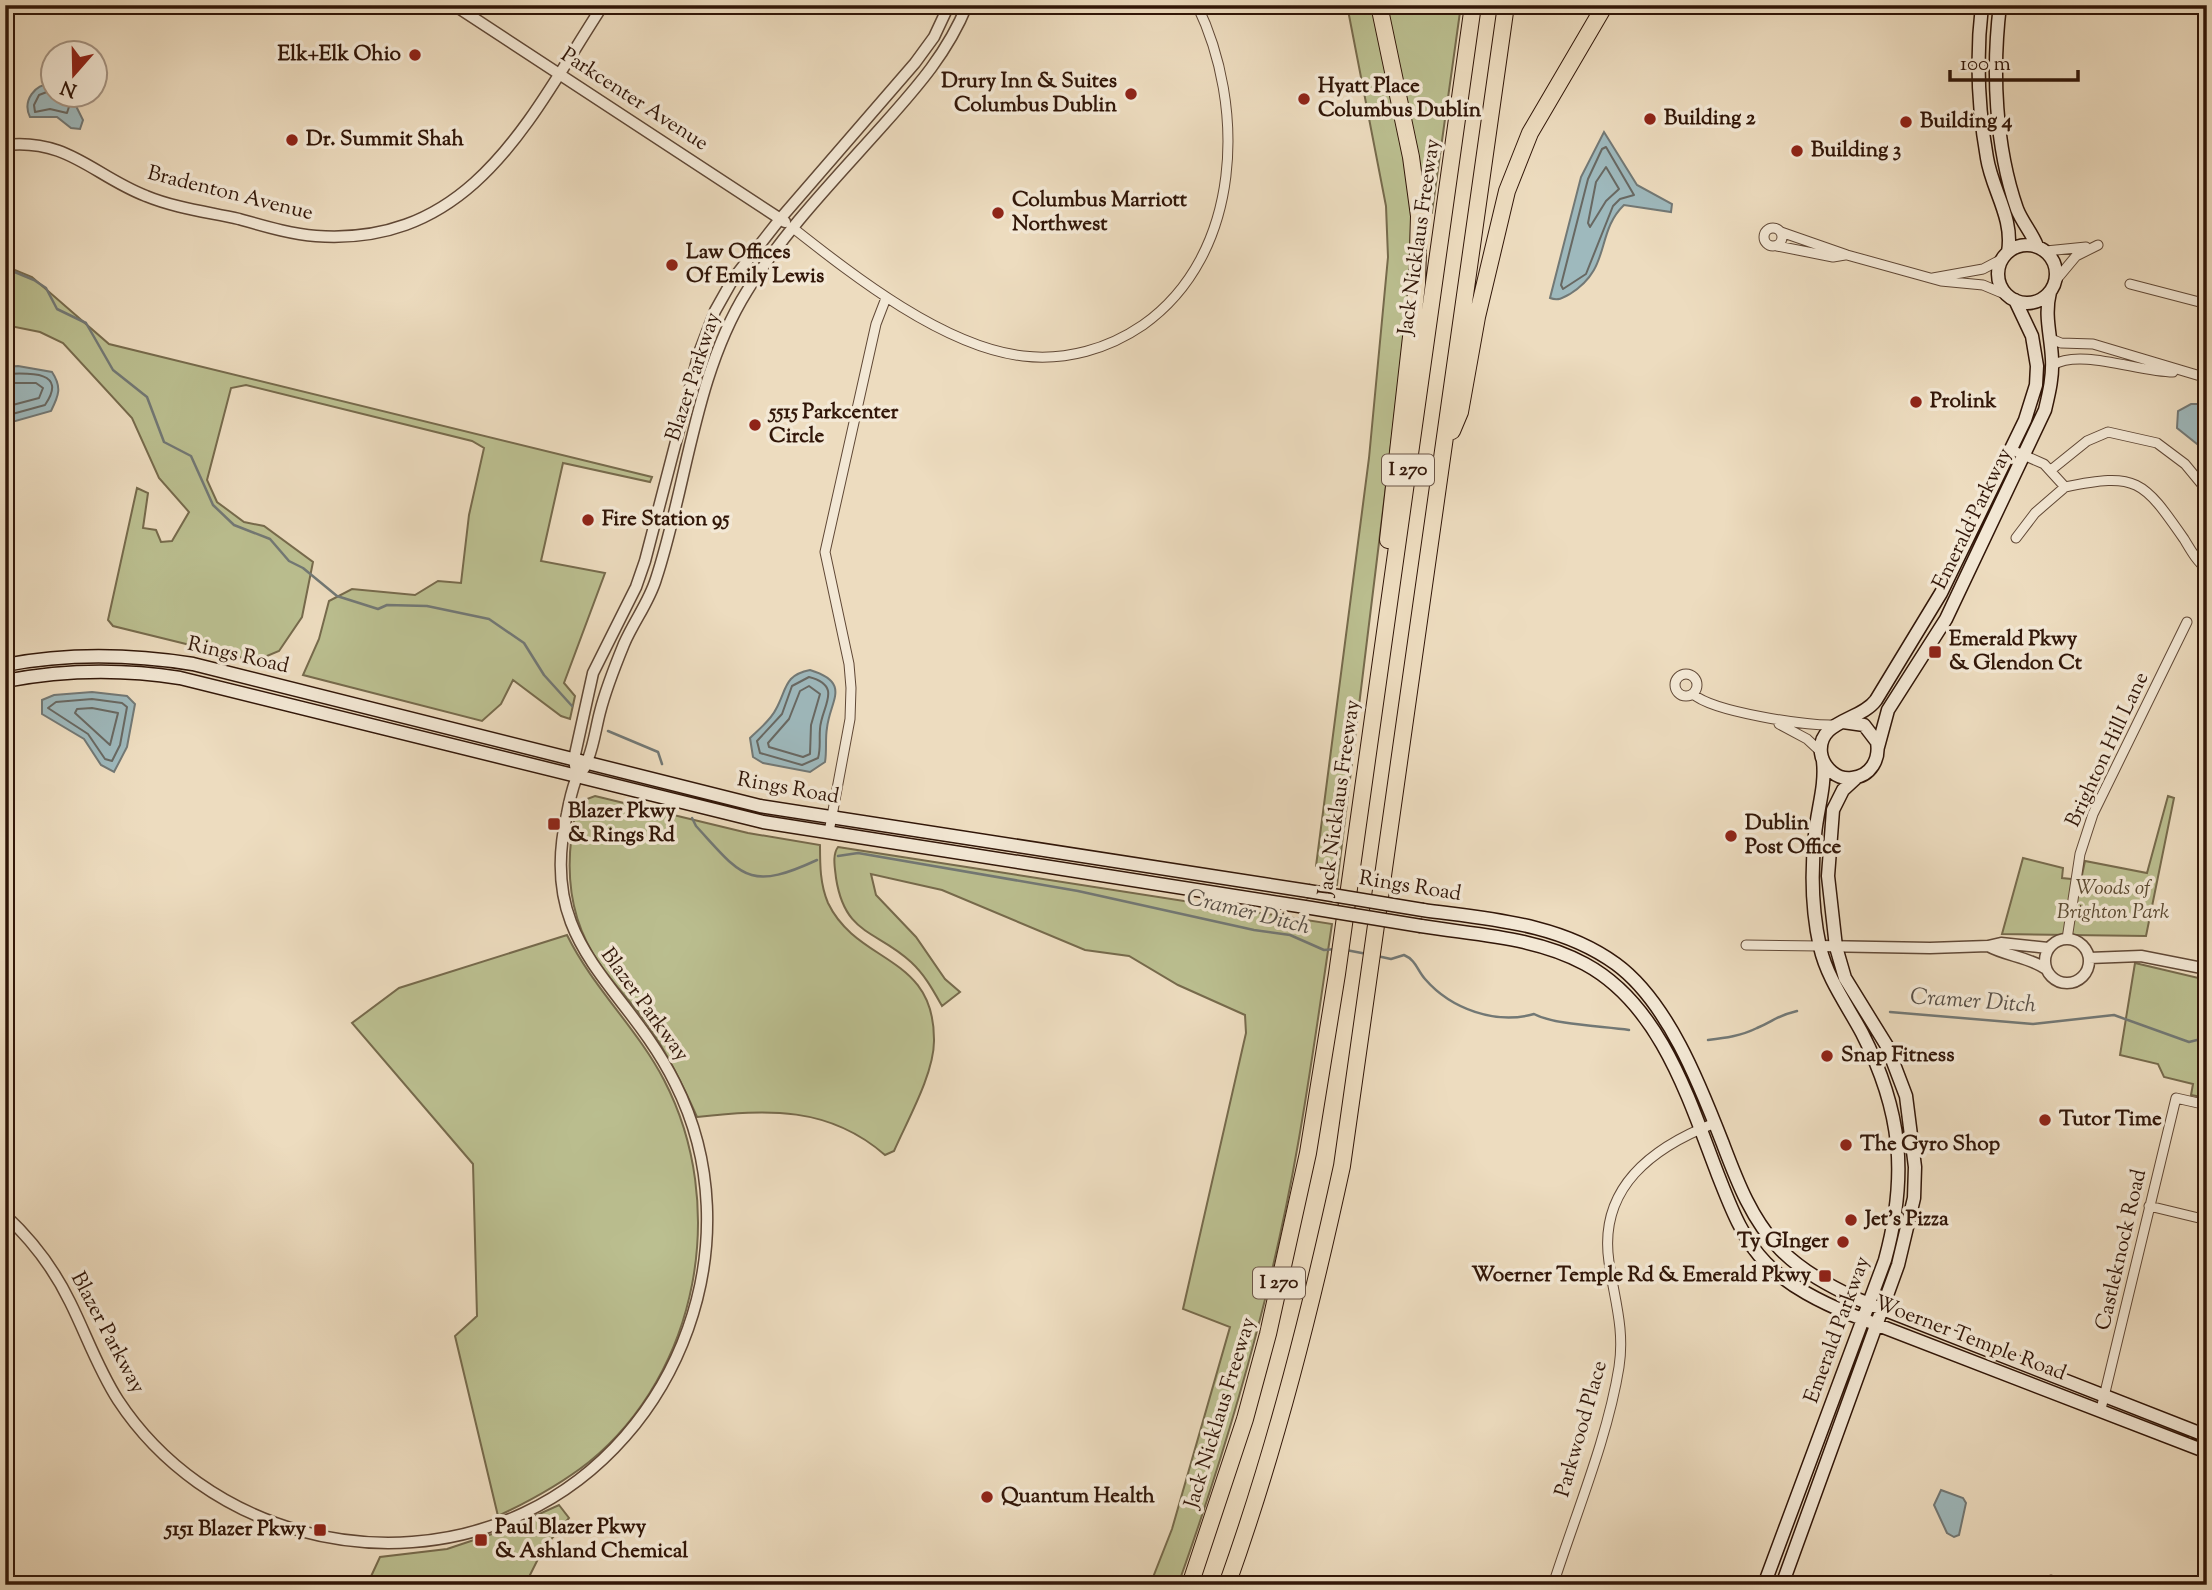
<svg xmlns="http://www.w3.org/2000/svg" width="2212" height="1590" viewBox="0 0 2212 1590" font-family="'Sorts Mill Goudy',serif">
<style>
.green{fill:#bbbf90;stroke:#766a4c;stroke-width:2}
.water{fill:#9eb9bd;stroke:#727875;stroke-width:2}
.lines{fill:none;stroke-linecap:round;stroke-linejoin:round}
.shore{stroke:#686862;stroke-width:2}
.stream{stroke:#727875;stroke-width:2.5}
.minor-casing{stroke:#604836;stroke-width:11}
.tertiary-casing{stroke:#604836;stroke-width:13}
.secondary-casing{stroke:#311608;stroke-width:15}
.motorway-casing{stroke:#311608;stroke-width:18}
.minor{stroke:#f3e8d5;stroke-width:9}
.tertiary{stroke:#f3e8d5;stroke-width:10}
.secondary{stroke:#f3e8d5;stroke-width:12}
.motorway{stroke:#eddcbf;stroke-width:16}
.secondary-bridge-casing{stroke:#311608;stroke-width:15;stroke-linecap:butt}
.secondary-bridge{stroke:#f3e8d5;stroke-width:12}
.poi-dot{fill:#8f2418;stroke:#f3e8d5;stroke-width:2.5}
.labels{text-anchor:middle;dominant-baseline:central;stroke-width:7;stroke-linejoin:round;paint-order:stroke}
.shield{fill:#f3e8d5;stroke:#6b5546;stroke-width:2}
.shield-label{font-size:19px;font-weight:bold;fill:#311608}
.poi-label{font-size:21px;font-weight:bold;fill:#311608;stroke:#f3e8d5;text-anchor:start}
.street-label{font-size:21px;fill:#311608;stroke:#f3e8d5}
.park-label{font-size:21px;font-style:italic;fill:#5a4931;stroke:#f3e8d5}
.water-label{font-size:23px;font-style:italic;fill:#574f47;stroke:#f3e8d5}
</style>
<rect width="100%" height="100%" fill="#eddcbf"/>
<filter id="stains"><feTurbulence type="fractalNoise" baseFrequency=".00286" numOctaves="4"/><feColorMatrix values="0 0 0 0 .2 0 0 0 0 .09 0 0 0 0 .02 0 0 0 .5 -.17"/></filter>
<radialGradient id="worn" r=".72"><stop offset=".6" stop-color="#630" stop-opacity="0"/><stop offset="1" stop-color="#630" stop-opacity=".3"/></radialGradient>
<path class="green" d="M 1347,5 L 1372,5 L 1408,166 L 1414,221 L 1410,290 L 1337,885 L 1329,884 L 1328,874 L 1316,866 L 1369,458 L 1388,257 L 1386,206 Z
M 1385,5 L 1461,5 L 1432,212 L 1423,204 Z
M 5,266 L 32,277 L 109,344 L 652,477 L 650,482 L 563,463 L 541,561 L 605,573 L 564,683 L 575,696 L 570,719 L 561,716 L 513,680 L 501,704 L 482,721 L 303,675 L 319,639 L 329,601 L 352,589 L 415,595 L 438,581 L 461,583 L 469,515 L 484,448 L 472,441 L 246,385 L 231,388 L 207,480 L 217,502 L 244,522 L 264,526 L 313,562 L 302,617 L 279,651 L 255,661 L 113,626 L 108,620 L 137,488 L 148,493 L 143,528 L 156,530 L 161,542 L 172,541 L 189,512 L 159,478 L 132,418 L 63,343 L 40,332 L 5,325 Z
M 595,796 L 748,833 L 820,845 C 820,865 820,884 828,903 C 858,965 935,954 934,1041 C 934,1074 907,1121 894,1151 L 885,1155 C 829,1106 767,1109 697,1117 C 683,1085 669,1056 649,1027 C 634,1005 615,986 600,964 C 567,918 564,865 576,811 L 582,812 L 587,799 Z
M 2168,796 L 2174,798 L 2146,936 L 2002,934 L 2023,858 L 2063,868 L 2062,878 L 2081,880 L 2085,861 L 2147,873 Z
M 838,847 L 1332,924 C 1321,997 1311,1071 1298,1144 C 1272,1293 1229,1442 1178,1585 L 1150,1585 L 1172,1529 L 1230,1327 L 1183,1309 L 1246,1033 L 1245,1015 L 1178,985 L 1129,956 L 1085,950 L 942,890 L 871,874 L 876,895 L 916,937 L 945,979 L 960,992 L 942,1006 C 933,990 925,975 911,962 C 877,930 845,936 836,878 C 835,868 832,855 838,847 Z
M 567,935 C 593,988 637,1028 664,1080 C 729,1205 699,1372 589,1462 C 561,1484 530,1501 498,1516 L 455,1336 L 477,1316 L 473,1164 L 352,1023 L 399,988 Z
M 2135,963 L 2207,980 L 2207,1098 L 2191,1095 L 2193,1084 L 2164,1077 L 2158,1064 L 2120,1055 Z
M 559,1505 L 569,1518 L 543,1549 L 525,1585 L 367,1585 L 380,1557 L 447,1549 L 504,1530 Z"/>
<path class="water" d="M 52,84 L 52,94 L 81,95 L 75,104 L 83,120 L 80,129 L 71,128 L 57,117 L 30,117 C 22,101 35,83 52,84 Z
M 1604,132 L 1637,185 L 1672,204 L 1671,212 L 1624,205 C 1595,233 1612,268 1570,294 C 1563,298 1558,301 1550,298 L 1581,177 Z
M 18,366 L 52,372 C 62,387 59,395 51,411 L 5,424 L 5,367 Z
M 2191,404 L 2207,404 L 2207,452 L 2177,428 L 2178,411 Z
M 810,670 C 852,683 830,700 827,728 C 825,739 827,750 825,762 L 810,772 L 763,763 L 753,757 L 750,738 C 758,730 771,720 776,709 C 787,689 784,675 810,670 Z
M 92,692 L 127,696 L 135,704 L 127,747 L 114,772 L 101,765 L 84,739 L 42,714 L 42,700 L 54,695 Z
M 1941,1490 L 1963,1498 L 1966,1503 L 1959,1535 L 1954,1537 L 1947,1533 L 1934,1505 Z"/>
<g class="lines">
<path class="shore" d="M 52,90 L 39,95 L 34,105 L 35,112 L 50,109 L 67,113 L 73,94
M 1606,147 L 1634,195 L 1620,199 L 1613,206 L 1586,274 L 1563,289 L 1561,285 L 1588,179 L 1602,149 Z
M 1606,167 L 1619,189 L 1606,201 L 1590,227 L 1588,223 L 1596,182 Z
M 5,374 C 27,373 69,370 45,405 L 5,416
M 5,383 L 36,383 L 43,388 L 39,398 L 5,407
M 809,677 C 844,686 821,707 820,729 C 819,739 821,748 818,758 L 802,765 L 760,753 L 757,741 L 782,714 L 792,686 Z
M 809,686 L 820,694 L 811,725 L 810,754 L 803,757 L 769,747 L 768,743 L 789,719 L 800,691 Z
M 92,699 L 122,703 L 127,707 L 120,745 L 112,761 L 105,759 L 88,734 L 48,708 L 56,702 Z
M 92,708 L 118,713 L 110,745 L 75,713 L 77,709 Z"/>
<path class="stream" d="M 5,268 L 34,280 L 46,288 L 57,309 L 86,323 L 113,370 L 147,397 L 164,442 L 191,456 L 213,505 L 234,525 L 270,539 L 289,561 L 303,568 L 337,596 L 378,609 L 387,605 L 427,606 L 489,619 L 524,643 L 544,675 L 572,706
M 608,731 L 658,752 L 662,764
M 692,818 L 696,826 C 742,876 748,892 817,860
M 838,856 L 858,853 L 1078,891 L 1254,930 L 1290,935 L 1324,950 L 1336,949
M 1346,950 L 1367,954
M 1377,956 L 1391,959 L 1404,955 C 1416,960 1417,970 1425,979 C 1451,1009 1496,1025 1534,1014 C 1555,1025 1602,1026 1629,1030
M 1890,1012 L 2033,1024 L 2114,1015 L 2189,1042 L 2201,1039 L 2207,1025
M 1708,1040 C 1725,1038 1741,1036 1757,1028 C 1774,1021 1776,1016 1797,1011"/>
<g class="minor-casing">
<path id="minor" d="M1764 237a9 9 0 1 1 18 0a9 9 0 1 1-18 0Z
M 793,228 C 854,276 944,347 1023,356 C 1066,361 1108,349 1143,325 C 1243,254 1246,106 1197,5
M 1781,232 L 1847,255 L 1941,281 L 1983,285 L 2007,295
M 1777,246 L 1833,257 L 1845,255
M 2046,251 L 2086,247
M 1933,278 L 1983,269 L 2002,259
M 2056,280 L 2076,256 L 2098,245
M 2130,284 L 2207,304
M 2051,339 L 2061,343 L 2093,344 L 2207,378
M 2053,365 C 2080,348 2139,372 2173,372
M 2012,450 L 2044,464 L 2065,487 C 2137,472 2143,480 2184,539 C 2190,549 2197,562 2207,569
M 2051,470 L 2087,441 L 2108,432 L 2157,443 L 2185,464 L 2204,487 L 2207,505
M 2016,538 L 2035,513 L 2065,487
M1675 685a11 11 0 1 1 22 0a11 11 0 1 1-22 0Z
M 1693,694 C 1713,712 1807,726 1835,725
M 1779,724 L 1807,739 L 1821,752
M 829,832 L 850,719 L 851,688 L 849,664 L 825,552 L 876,324 L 886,298
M 2067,939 L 2080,854 L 2093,814 L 2187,622
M 1746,945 L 1820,946
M 2149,1206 L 2207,1220
M 2101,1409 L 2176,1098 L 2207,1105
M 2051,1580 L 2063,1585
M 1553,1585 C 1575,1516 1608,1437 1619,1367 C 1625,1329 1614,1298 1609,1262 C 1598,1187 1653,1147 1715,1123"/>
</g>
<g class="tertiary-casing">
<path id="tertiary" d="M 454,5 L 785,222
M 5,145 C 68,138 94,176 146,196 C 175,208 208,212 239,219 C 264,226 290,234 316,236 C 473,247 530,117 603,5
M 577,778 L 574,759 L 593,673 L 636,587 L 645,561 L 699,353 L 715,311 L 733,279 L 780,219 L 915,63 L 934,37 L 949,5
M2045 961a22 22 0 1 1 44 0a22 22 0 1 1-44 0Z
M 1820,946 L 1930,948 L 1988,946 L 2001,943 L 2048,948
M 1988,946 C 2006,956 2029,957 2046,969
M 2089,958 L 2141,956 L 2207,969
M 5,1215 C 32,1240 54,1269 70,1302 C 86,1334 98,1369 118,1400 C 204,1531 381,1580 524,1513 C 681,1439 754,1239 675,1083 C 625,982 536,946 567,814 C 569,803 572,790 576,779 C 585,760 581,779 588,759 C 594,744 596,727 600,712 C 606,688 615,666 624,644 C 634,621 649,602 656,579 C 687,485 694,376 747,291 C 785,230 837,177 885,123 C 918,86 948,52 967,5"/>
</g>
<g class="secondary-casing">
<path id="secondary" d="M 1982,5 C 1976,56 1978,108 1987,158 C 1992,190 2014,218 2008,252
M 2000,5 C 1992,70 1995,146 2017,209 C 2022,222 2032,233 2037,246
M1998 274a29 29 0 1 1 58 0a29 29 0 1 1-58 0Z
M 5,665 C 67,653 130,654 193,664 L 760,806 L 1308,891
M 5,681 C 62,670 123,669 180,678 L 763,822 L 1305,907
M 1843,722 L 1864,725 L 1877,742 C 1880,759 1871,776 1852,778 C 1845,779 1838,777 1832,772 C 1826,767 1822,761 1821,753 C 1817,720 1861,721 1876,700 L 1941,593 L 2025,420 L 2036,385 L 2037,366 L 2032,336 L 2015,300
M 1878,747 L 1888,710 L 1946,619 L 2045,410 C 2049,393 2053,377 2052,359 C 2051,335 2044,316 2050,292
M 1423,910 C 1489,919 1560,923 1616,964 C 1668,1002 1700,1085 1723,1144 C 1737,1181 1752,1221 1781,1250 C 1803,1272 1830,1286 1857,1299 L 2207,1436
M 1421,926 C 1476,935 1536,937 1585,964 C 1661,1005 1689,1100 1718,1175 C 1730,1205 1742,1239 1766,1263 C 1790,1287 1821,1302 1852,1315 L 2207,1452
M 1764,1585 L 1885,1260 C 1908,1176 1902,1111 1862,1033 C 1847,1005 1827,978 1820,947 C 1812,911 1811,872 1815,835 C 1817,810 1826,786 1823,761
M 1782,1585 L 1898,1265 L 1914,1198 L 1915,1167 L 1906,1096 L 1887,1046 L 1845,978 L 1836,947 L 1828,876 L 1833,810 L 1843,790 L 1856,778"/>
</g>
<g class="motorway-casing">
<path id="motorway" d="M 1379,5 L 1411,157 L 1419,216 L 1417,284 L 1388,540
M 1452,431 L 1460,412 L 1477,317 L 1507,191 L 1530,133 L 1605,5
M 1190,1585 L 1245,1419 L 1268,1334 L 1308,1153 L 1337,974 L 1473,5
M 1227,1585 C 1276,1448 1311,1308 1342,1166 L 1506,5"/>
</g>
<use href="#minor" class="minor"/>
<use href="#tertiary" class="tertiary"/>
<use href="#secondary" class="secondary"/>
<use href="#motorway" class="motorway"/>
<g class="secondary-bridge-casing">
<path id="secondary-bridge" d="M 1308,891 L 1423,910
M 1305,907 L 1421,926"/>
</g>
<use href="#secondary-bridge" class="secondary-bridge"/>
</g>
<g class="poi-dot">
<circle cx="415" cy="55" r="7"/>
<circle cx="1131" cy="94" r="7"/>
<circle cx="1304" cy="99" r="7"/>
<circle cx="1650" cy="119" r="7"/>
<circle cx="1906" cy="122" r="7"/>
<circle cx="292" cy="140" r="7"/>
<circle cx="1797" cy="151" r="7"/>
<circle cx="998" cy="213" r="7"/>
<circle cx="672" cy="265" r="7"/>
<circle cx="1916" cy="402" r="7"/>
<circle cx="755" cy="425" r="7"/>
<circle cx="588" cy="520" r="7"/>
<rect x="1928" y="645" width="14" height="14" rx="3.5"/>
<rect x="547" y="817" width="14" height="14" rx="3.5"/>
<circle cx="1731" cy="836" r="7"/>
<circle cx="1827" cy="1056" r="7"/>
<circle cx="2045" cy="1120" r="7"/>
<circle cx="1846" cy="1145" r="7"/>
<circle cx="1851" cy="1220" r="7"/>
<circle cx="1843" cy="1242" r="7"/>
<rect x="1818" y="1269" width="14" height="14" rx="3.5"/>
<circle cx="987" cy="1497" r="7"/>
<rect x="313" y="1523" width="14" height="14" rx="3.5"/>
<rect x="474" y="1533" width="14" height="14" rx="3.5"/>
</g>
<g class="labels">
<g class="shield">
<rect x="1382" y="454.5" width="52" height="31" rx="5"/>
<rect x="1253" y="1267.5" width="52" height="31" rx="5"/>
</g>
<g class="shield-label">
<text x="1408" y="470">I 270</text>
<text x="1279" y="1283">I 270</text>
</g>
<g class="poi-label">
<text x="401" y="55" text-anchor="end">Elk+Elk Ohio</text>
<text x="1117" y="82" text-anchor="end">Drury Inn &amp; Suites<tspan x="1117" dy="24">Columbus Dublin</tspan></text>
<text x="1318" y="87">Hyatt Place<tspan x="1318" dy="24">Columbus Dublin</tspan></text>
<text x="1664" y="119">Building 2</text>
<text x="1920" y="122">Building 4</text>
<text x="306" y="140">Dr. Summit Shah</text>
<text x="1811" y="151">Building 3</text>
<text x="1012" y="201">Columbus Marriott<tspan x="1012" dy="24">Northwest</tspan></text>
<text x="686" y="253">Law Offices<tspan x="686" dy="24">Of Emily Lewis</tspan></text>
<text x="1930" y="402">Prolink</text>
<text x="769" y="413">5515 Parkcenter<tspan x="769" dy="24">Circle</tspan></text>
<text x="602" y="520">Fire Station 95</text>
<text x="1949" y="640">Emerald Pkwy<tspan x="1949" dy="24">&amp; Glendon Ct</tspan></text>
<text x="568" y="812">Blazer Pkwy<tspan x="568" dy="24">&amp; Rings Rd</tspan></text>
<text x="1745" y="824">Dublin<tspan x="1745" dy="24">Post Office</tspan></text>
<text x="1841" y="1056">Snap Fitness</text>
<text x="2059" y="1120">Tutor Time</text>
<text x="1860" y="1145">The Gyro Shop</text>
<text x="1865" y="1220">Jet's Pizza</text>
<text x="1829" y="1242" text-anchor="end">Ty GInger</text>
<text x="1811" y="1276" text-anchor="end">Woerner Temple Rd &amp; Emerald Pkwy</text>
<text x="1001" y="1497">Quantum Health</text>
<text x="495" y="1528">Paul Blazer Pkwy<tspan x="495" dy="24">&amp; Ashland Chemical</tspan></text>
<text x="306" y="1530" text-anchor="end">5151 Blazer Pkwy</text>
</g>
<g class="street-label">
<text transform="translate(634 100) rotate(33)">Parkcenter Avenue</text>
<text transform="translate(230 194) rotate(14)">Bradenton Avenue</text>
<text transform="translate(1420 237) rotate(-82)">Jack Nicklaus Freeway</text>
<text transform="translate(694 377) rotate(-72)">Blazer Parkway</text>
<text transform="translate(1973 519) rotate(-64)">Emerald Parkway</text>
<text transform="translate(238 656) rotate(13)">Rings Road</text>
<text transform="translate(2108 750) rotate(-65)">Brighton Hill Lane</text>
<text transform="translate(788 789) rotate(10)">Rings Road</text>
<text transform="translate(1340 798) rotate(-82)">Jack Nicklaus Freeway</text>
<text transform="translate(1410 887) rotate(9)">Rings Road</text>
<text transform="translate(644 1005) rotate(54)">Blazer Parkway</text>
<text transform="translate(2122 1250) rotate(-77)">Castleknock Road</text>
<text transform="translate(1838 1330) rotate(-70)">Emerald Parkway</text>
<text transform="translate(107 1333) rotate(62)">Blazer Parkway</text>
<text transform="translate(1970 1339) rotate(21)">Woerner Temple Road</text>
<text transform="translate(1221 1413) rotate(-73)">Jack Nicklaus Freeway</text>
<text transform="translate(1582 1429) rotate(-74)">Parkwood Place</text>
</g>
<g class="park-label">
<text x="2113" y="889">Woods of<tspan x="2113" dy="24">Brighton Park</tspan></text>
</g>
<g class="water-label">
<text transform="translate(1248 913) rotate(14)">Cramer Ditch</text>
<text transform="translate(1973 1002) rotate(4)">Cramer Ditch</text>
</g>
</g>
<rect width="2212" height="1590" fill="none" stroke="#eddcbf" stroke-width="28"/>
<rect x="7" y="7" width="2198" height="1576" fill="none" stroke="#311608" stroke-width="3.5"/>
<rect x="14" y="14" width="2184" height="1562" fill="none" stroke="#311608" stroke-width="2"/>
<g transform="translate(74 74) rotate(200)"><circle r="33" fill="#f3e8d5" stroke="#a59483" stroke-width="2"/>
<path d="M0-5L12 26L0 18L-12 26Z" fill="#8f2418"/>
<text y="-10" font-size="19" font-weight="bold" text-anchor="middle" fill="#311608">N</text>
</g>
<path d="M1950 70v10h128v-10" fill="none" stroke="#311608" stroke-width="3.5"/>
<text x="1960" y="70" font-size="21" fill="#311608" stroke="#f3e8d5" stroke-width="5" paint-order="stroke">100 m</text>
<rect width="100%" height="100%" filter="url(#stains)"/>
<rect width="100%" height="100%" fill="url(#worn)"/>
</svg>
